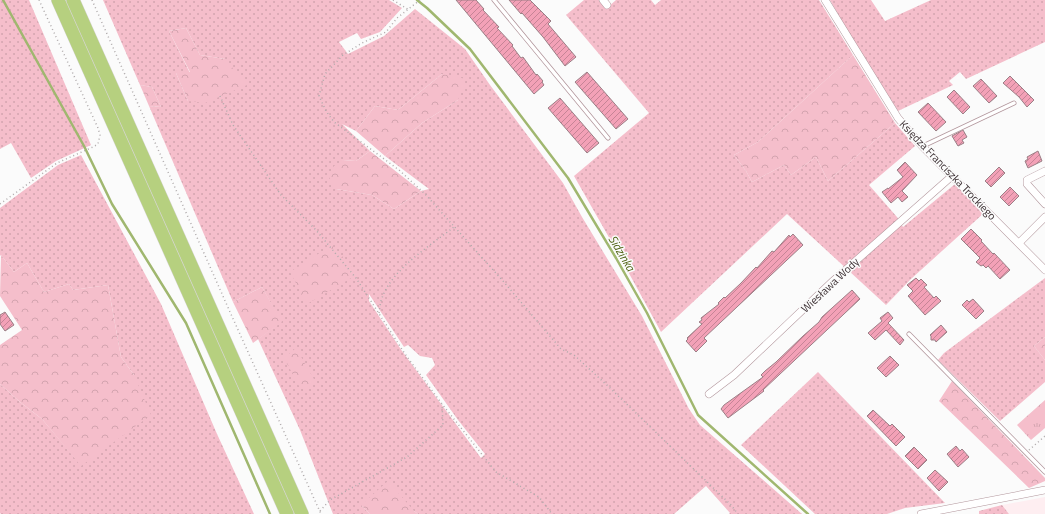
<svg xmlns="http://www.w3.org/2000/svg" width="1045" height="514" viewBox="0 0 1045 514" font-family="'Titillium Web',sans-serif">
<style>
.built{fill:#feeef1}
.grass{fill:url(#grass-dots);fill-rule:evenodd}
.forest{fill:url(#forest-crowns)}
.park{fill:url(#park-tufts)}
.lines{fill:none;stroke-linecap:round;stroke-linejoin:round}
.stream{stroke:#a0b76f;stroke-width:2.5}
.building{fill:url(#building-hatch);stroke:#9b7f86}
.lane-casing{stroke:#b2969c;stroke-width:5}
.street-casing{stroke:#b2969c;stroke-width:8}
.highway-casing{stroke:#d8d6d6;stroke-width:14}
.path{stroke:#afaaab;stroke-width:1.5;stroke-dasharray:1 3;stroke-linecap:butt}
.lane{stroke:#fff;stroke-width:3.5}
.street{stroke:#fff;stroke-width:7}
.highway{stroke:#b6d07f;stroke-width:13}
.labels{text-anchor:middle;dominant-baseline:central;stroke-width:3;stroke-linejoin:round;paint-order:stroke}
.street-label{font-size:11px;fill:#3d3134;stroke:#fbfbfb}
.water-label{font-size:12px;font-style:italic;fill:#4d6112;stroke:#fbfbfb}
</style>
<defs>
<pattern id="grass-dots" width="8" height="8" patternUnits="userSpaceOnUse"><rect width="8" height="8" fill="#f5becb"/><path d="M2 2h.1M6 6h.1" fill="none" stroke="#d3a4af" stroke-width="1.8" stroke-linecap="round"/></pattern>
<pattern id="forest-crowns" width="20" height="18" patternUnits="userSpaceOnUse"><rect width="20" height="18" fill="#f5becb"/><path d="M2 6a3 3 0 1 1 6 0M12 15a3 3 0 1 1 6 0" fill="none" stroke="#d3a4af"/></pattern>
<pattern id="park-tufts" width="24" height="20" patternUnits="userSpaceOnUse"><rect width="24" height="20" fill="#f5becb"/><path d="M3 7l-1-3M5 7V3M7 7l1-3M15 17l-1-3M17 17v-4M19 17l1-3" fill="none" stroke="#d3a4af"/></pattern>
<pattern id="building-hatch" width="6" height="6" patternUnits="userSpaceOnUse"><rect width="6" height="6" fill="#f3a1b7"/><path d="M-1 1l2-2M0 6l6-6M5 7l2-2" fill="none" stroke="#c68496"/></pattern>
</defs>
<rect width="100%" height="100%" fill="#fbfbfb"/>
<path class="built" d="M 1045,497 L 1045,514 L 1009,514 L 1002,505 Z"/>
<path class="grass" d="M 0,0 L 29,0 L 91,145 L 56,161 L 31,178 L 11,143 L 0,149 Z
M 103,0 L 389,0 L 402,8 L 380,32 L 361,39 L 357,33 L 339,42 L 348,54 L 384,36 L 415,9 L 465,49 L 490,85 L 563,183 L 582,217 L 642,316 L 689,409 L 700,425 L 802,514 L 729,514 L 730,513 L 706,486 L 674,514 L 418,514 L 414,511 L 362,506 L 370,514 L 333,514 L 300,430 L 258,339 L 281,322 L 262,287 L 233,302 L 149,106 L 161,107 L 152,87 L 140,85 ZM 186,28 L 200,55 L 225,59 L 188,101 L 176,73 L 190,73 L 169,31 ZM 442,74 L 458,100 L 422,123 L 385,156 L 429,189 L 421,191 L 394,209 L 372,195 L 336,189 L 343,160 L 356,161 L 370,151 L 342,124 L 356,131 L 375,106 L 398,110 ZM 369,294 L 404,347 L 408,345 L 420,356 L 432,358 L 435,365 L 426,375 L 458,420 L 485,454 L 481,458 L 402,351 L 369,301 Z
M 584,0 L 600,0 L 607,8 L 616,0 L 651,0 L 655,5 L 661,0 L 819,0 L 853,55 L 758,142 L 734,155 L 746,171 L 752,182 L 784,165 L 791,175 L 816,157 L 828,181 L 895,123 L 915,146 L 869,185 L 897,217 L 903,227 L 955,184 L 984,213 L 911,279 L 886,305 L 787,214 L 661,332 L 619,255 L 574,176 L 649,113 L 566,15 Z
M 830,0 L 871,0 L 885,21 L 931,0 L 1045,0 L 1045,42 L 966,79 L 960,72 L 949,81 L 953,85 L 898,111 L 851,37 Z
M 81,155 L 161,304 L 217,434 L 254,514 L 1,514 L 0,513 L 0,384 L 20,402 L 42,419 L 81,465 L 134,375 L 121,357 L 108,285 L 73,290 L 69,284 L 44,292 L 27,263 L 14,272 L 1,255 L 0,256 L 0,208 L 58,165 Z
M 1045,278 L 1045,337 L 1034,346 L 1045,360 L 1045,382 L 1000,421 L 938,360 L 944,353 Z
M 818,372 L 945,503 L 905,508 L 887,514 L 815,514 L 741,445 Z
M 1002,505 L 1009,514 L 979,514 L 979,511 Z"/>
<path class="forest" d="M 186,28 L 200,55 L 225,59 L 247,85 L 205,103 L 188,101 L 176,73 L 190,72 L 169,31 Z
M 853,55 L 895,123 L 828,181 L 816,157 L 791,175 L 784,165 L 752,182 L 746,171 L 734,155 L 758,142 Z
M 442,74 L 466,79 L 458,100 L 422,123 L 385,156 L 356,131 L 375,106 L 398,110 Z
M 140,85 L 152,87 L 161,107 L 149,106 Z
M 370,151 L 421,191 L 394,209 L 372,195 L 336,189 L 329,177 L 334,166 L 343,160 L 356,161 Z
M 332,245 L 358,274 L 307,304 L 290,272 Z
M 1,255 L 14,272 L 27,263 L 44,292 L 69,284 L 73,290 L 108,285 L 121,357 L 134,375 L 151,415 L 81,466 L 42,419 L 20,402 L 0,384 L 0,345 L 22,330 L 0,296 Z
M 262,287 L 282,322 L 253,343 L 233,302 Z
M 1045,337 L 1045,360 L 1034,346 Z
M 296,348 L 315,381 L 310,389 L 299,386 L 284,358 Z
M 952,381 L 1045,478 L 1045,481 L 1029,488 L 939,401 Z
M 388,481 L 414,511 L 418,514 L 370,514 L 361,505 Z"/>
<path class="park" d="M 1045,400 L 1045,428 L 1031,440 L 1017,425 Z"/>
<g class="lines">
<path class="stream" d="M 3,0 L 84,146 L 112,204 L 186,323 L 270,514
M 417,0 L 427,8 L 470,49 L 568,178 L 616,258 L 647,313 L 698,415 L 808,514"/>
</g>
<path class="building" d="M 456,0 L 476,0 L 484,9 L 483,10 L 499,27 L 497,28 L 513,45 L 512,46 L 521,58 L 523,57 L 536,75 L 537,74 L 543,81 L 542,82 L 544,85 L 534,94 Z
M 509,0 L 530,0 L 551,21 L 548,24 L 576,57 L 565,66 L 543,37 L 522,13 L 521,14 Z
M 587,72 L 628,119 L 616,129 L 575,82 Z
M 1010,76 L 1034,100 L 1027,107 L 1019,97 L 1003,83 Z
M 981,79 L 997,96 L 989,103 L 973,86 Z
M 954,90 L 970,107 L 963,114 L 947,97 Z
M 560,98 L 599,143 L 587,153 L 548,108 Z
M 928,103 L 946,122 L 936,131 L 918,112 Z
M 963,130 L 967,137 L 962,140 L 964,143 L 958,146 L 952,136 Z
M 1038,151 L 1042,161 L 1028,168 L 1025,161 L 1028,159 L 1027,157 Z
M 905,162 L 917,175 L 902,191 L 908,197 L 902,202 L 898,197 L 891,203 L 882,192 L 888,188 L 888,189 L 903,177 L 897,170 Z
M 999,167 L 1005,173 L 991,187 L 985,181 Z
M 1010,187 L 1019,196 L 1009,206 L 1000,197 Z
M 971,229 L 982,240 L 981,241 L 993,254 L 994,253 L 1010,270 L 1000,279 L 988,266 L 986,268 L 983,265 L 981,266 L 976,262 L 980,258 L 961,239 Z
M 793,234 L 803,245 L 704,338 L 707,341 L 696,352 L 686,341 L 688,339 L 687,338 L 702,324 L 699,322 L 702,320 L 701,318 L 719,304 L 718,303 L 724,297 L 725,298 L 741,283 L 756,267 L 757,268 L 772,251 L 774,252 L 789,235 L 790,237 Z
M 916,278 L 919,281 L 921,279 L 927,285 L 924,287 L 934,298 L 936,296 L 941,301 L 925,315 L 908,296 L 913,291 L 907,285 Z
M 852,290 L 860,299 L 763,390 L 764,391 L 728,418 L 721,409 L 724,405 L 763,377 L 761,375 L 765,371 L 776,362 L 803,336 L 819,322 L 822,317 Z
M 973,299 L 984,311 L 976,319 L 962,305 L 967,300 L 969,302 Z
M 5,312 L 14,325 L 5,331 L 0,324 L 0,315 Z
M 888,312 L 893,318 L 888,323 L 904,340 L 900,345 L 886,330 L 875,340 L 868,333 L 882,321 L 880,318 Z
M 941,325 L 947,332 L 936,342 L 935,340 L 931,340 L 931,336 L 930,335 Z
M 890,356 L 899,365 L 886,377 L 877,368 Z
M 873,410 L 890,426 L 892,424 L 905,437 L 896,446 L 867,416 Z
M 956,446 L 960,451 L 962,449 L 969,457 L 958,467 L 947,454 Z
M 914,447 L 927,460 L 918,469 L 905,456 Z
M 935,470 L 948,482 L 939,491 L 927,478 Z"/>
<g class="lines">
<g class="lane-casing">
<path id="lane" d="M 494,0 L 608,138
M 923,146 L 1014,103
M 909,334 L 1045,472"/>
</g>
<g class="street-casing">
<path id="street" d="M 603,0 L 607,5
M 825,0 L 898,118 L 922,146 L 1045,270
M 1045,171 L 1027,180 L 1027,184 L 1045,204
M 1019,243 L 1045,217
M 709,394 L 734,375 L 833,281 L 952,176
M 921,514 L 1045,490"/>
</g>
<g class="highway-casing">
<path id="highway" d="M 58,0 L 287,514
M 73,0 L 302,514"/>
</g>
<path class="path" d="M 92,0 L 230,312 L 321,514
M 393,0 L 409,10
M 420,0 L 397,18 L 386,32 L 362,43 L 343,55 L 325,74 L 319,96 L 326,111 L 334,122 L 399,170 L 425,194 L 503,281 L 561,349 L 574,355 L 609,387 L 731,505 L 738,514
M 220,96 L 233,125 L 281,195 L 316,230 L 356,278 L 405,354 L 442,404 L 496,472 L 539,497 L 552,514
M 0,204 L 57,163 L 93,147 L 98,144 L 100,135 L 98,128 L 39,0
M 379,313 C 380,308 380,303 382,298 C 392,269 431,245 454,227
M 1029,450 L 1045,436
M 320,511 L 330,500 L 407,457 L 443,425 L 442,404"/>
<use href="#lane" class="lane"/>
<use href="#street" class="street"/>
<use href="#highway" class="highway"/>
</g>
<g class="labels">
<g class="street-label">
<text transform="translate(948 170) rotate(46)">Księdza Franciszka Trockiego</text>
<text transform="translate(830 285) rotate(-43)">Wiesława Wody</text>
</g>
<g class="water-label">
<text transform="translate(622 253) rotate(59)">Sidzinka</text>
</g>
</g>
</svg>
